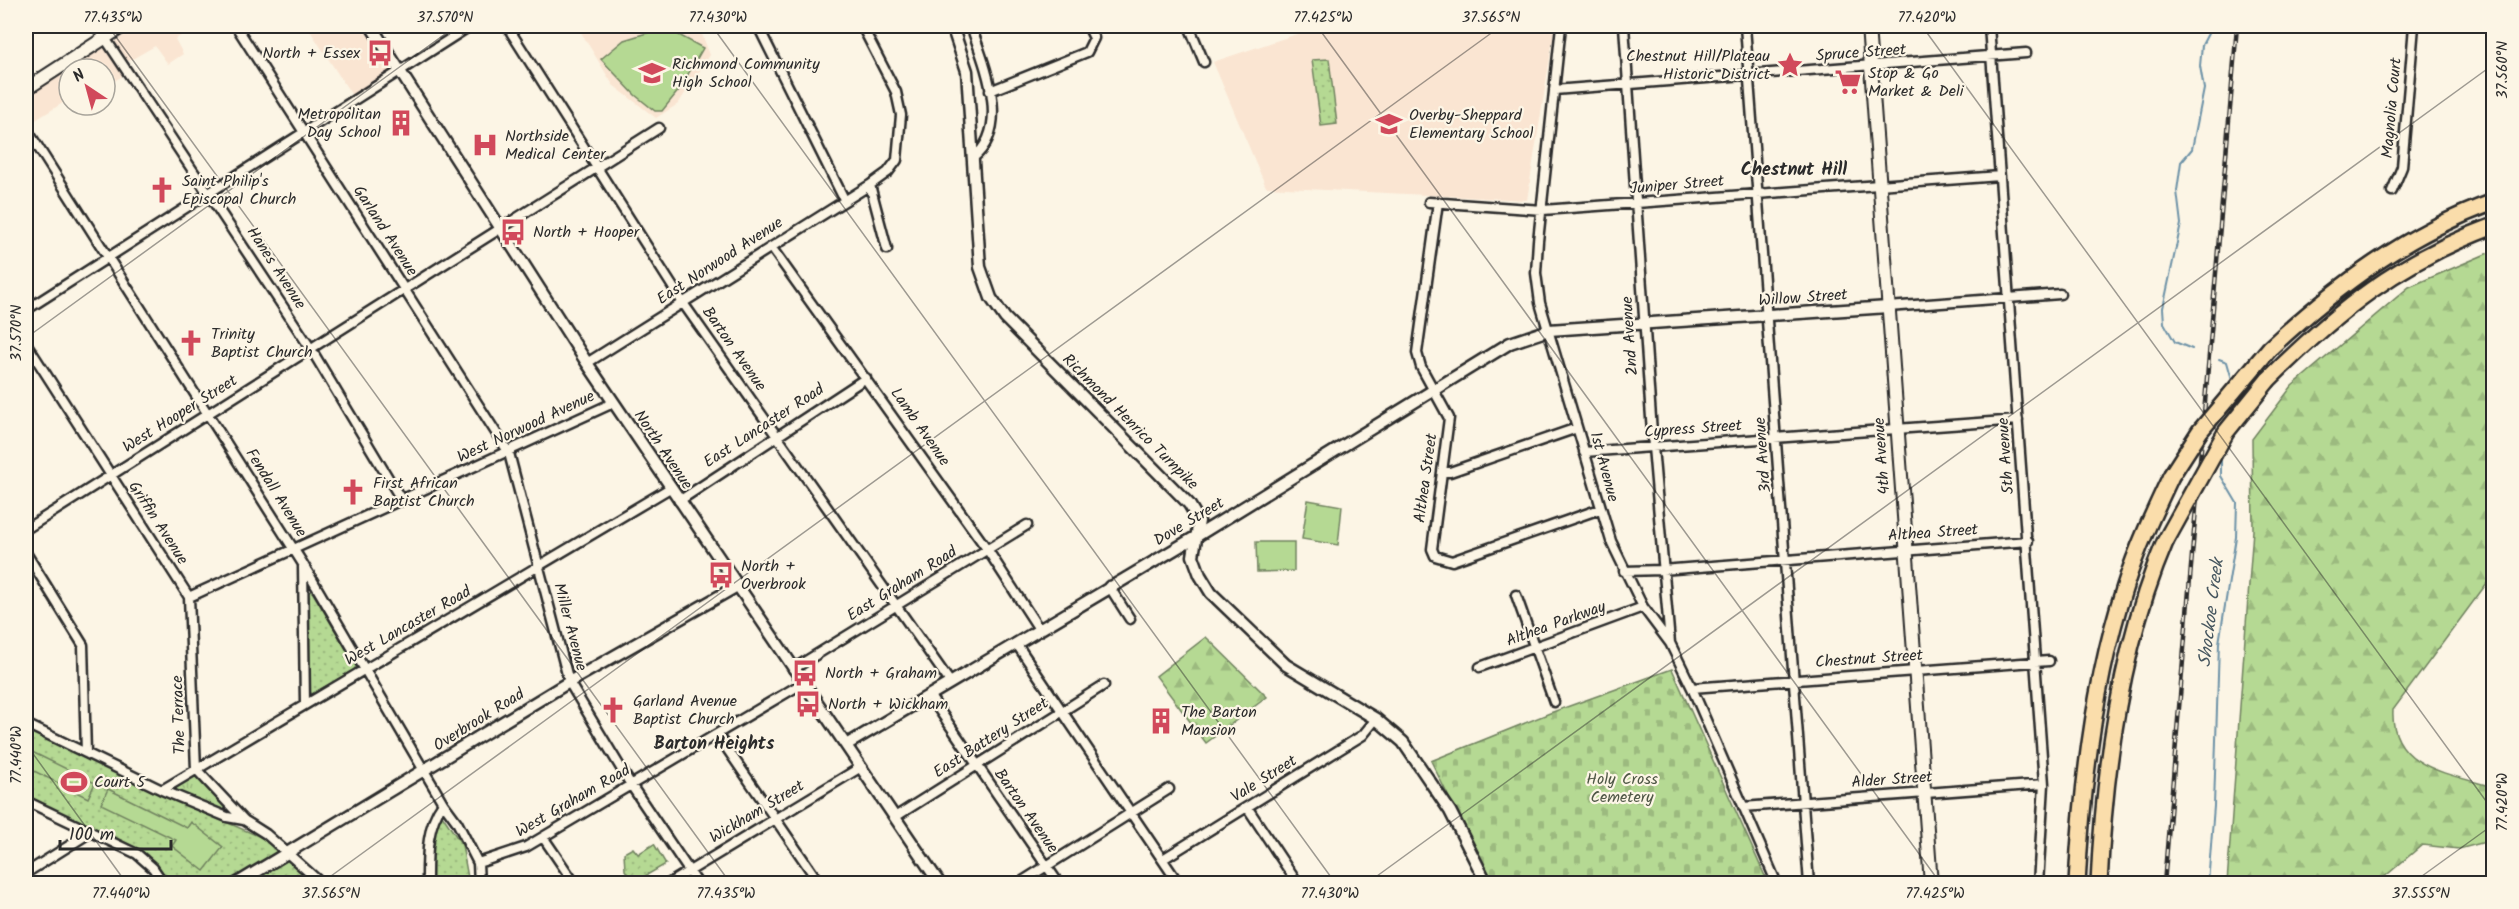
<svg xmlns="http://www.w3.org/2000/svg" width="2519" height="909" font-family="Kalam,sans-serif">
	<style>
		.built { fill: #fae5d2 }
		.grass { fill: url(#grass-tufts); stroke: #70825f; stroke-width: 1.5 }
		.forest { fill: url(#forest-firs); stroke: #70825f; stroke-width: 1.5 }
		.cemetery { fill: url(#cemetery-stones); stroke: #70825f; stroke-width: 1.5 }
		.park { fill: url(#park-dots); stroke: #70825f; stroke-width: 1.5 }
		.garden { fill: #b5d993; stroke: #70825f; stroke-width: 1.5 }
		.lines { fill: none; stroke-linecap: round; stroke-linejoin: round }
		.stream { stroke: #6d92a7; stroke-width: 2 }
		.minor-casing { stroke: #2b2b2b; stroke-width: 13 }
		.tertiary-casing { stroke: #2b2b2b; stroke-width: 15 }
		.secondary-casing { stroke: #2b2b2b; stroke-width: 16 }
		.motorway-casing { stroke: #2b2b2b; stroke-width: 20 }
		.minor { stroke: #fcf5e5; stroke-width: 8 }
		.tertiary { stroke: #fcf5e5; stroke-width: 10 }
		.secondary { stroke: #fcf5e5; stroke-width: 12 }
		.motorway { stroke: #faddab; stroke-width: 15 }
		.rail-casing { stroke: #2b2b2b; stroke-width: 4.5 }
		.rail { stroke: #fcf5e5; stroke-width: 2; stroke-dasharray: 7; stroke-linecap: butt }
		.motorway-bridge-casing { stroke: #2b2b2b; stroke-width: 20; stroke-linecap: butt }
		.motorway-bridge { stroke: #faddab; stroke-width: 15 }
		.ticks { fill: none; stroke: #2b2b2b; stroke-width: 1.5; stroke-opacity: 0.45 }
		.labels { text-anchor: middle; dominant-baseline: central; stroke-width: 4.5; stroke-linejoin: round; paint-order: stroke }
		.poi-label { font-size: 16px; fill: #2b2b2b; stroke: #fcf5e5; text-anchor: start }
		.street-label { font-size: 16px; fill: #2b2b2b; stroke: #fcf5e5 }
		.park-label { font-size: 16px; fill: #4e5645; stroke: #fcf5e5 }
		.neighbourhood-label { font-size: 18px; font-weight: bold; fill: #2b2b2b; stroke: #fcf5e5 }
		.water-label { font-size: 18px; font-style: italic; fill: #46565f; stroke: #fcf5e5 }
		.neatline { fill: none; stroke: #2b2b2b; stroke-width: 2 }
		.ticks-label { font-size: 15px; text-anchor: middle; fill: #2b2b2b }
	</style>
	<defs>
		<pattern id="grass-tufts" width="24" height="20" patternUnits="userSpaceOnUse" patternTransform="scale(1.5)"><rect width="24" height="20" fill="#b5d993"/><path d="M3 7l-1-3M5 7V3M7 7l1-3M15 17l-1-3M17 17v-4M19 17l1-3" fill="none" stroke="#9cba7f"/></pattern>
		<pattern id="forest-firs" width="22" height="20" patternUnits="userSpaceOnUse" patternTransform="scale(1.5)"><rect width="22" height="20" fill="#b5d993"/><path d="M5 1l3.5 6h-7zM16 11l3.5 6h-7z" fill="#9cba7f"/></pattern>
		<pattern id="cemetery-stones" width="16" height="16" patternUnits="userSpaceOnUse" patternTransform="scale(1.5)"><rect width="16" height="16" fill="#b5d993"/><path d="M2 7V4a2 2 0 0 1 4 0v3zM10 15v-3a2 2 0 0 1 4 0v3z" fill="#9cba7f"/></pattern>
		<pattern id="park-dots" width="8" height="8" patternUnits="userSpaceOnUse" patternTransform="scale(1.5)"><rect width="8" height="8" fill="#b5d993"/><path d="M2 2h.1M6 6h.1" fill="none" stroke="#9cba7f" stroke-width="1.8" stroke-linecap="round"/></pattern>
	</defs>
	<rect width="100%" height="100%" fill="#fcf5e5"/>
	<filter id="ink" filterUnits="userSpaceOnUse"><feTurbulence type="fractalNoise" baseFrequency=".0167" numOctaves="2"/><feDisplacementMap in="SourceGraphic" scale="12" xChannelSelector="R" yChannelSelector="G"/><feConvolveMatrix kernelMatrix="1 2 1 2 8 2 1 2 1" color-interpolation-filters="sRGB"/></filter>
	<g filter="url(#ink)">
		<path class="built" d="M138,26H199L175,39L183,54L168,64L155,46L127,62L114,42Z
			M307,26H364L393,71L353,97Z
			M577,26H707L702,34L710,55L678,104L656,118L613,85Z
			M1321,26H1555L1527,200L1266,187L1213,62Z
			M105,44L124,75L105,87V69H69V99L26,126V95Z"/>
		<path class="grass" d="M195,775L228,805L229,808L224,811L176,791V785Z"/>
		<path class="forest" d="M2493,251V575L2393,710C2390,768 2451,774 2493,787V840L2459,849L2422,845L2382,879L2386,883H2227L2253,530L2252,439L2292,386L2409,287Z
			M1206,637L1267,697L1206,743L1156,676Z"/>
		<path class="cemetery" d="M1672,669L1768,883H1491L1431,761L1550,713Z"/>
		<path class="park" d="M1329,59L1337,124L1321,126L1312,60Z
			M310,591L313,593L356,666L354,670L312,694L308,690L307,593Z
			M26,729L138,784L263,838L317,883H169L156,866L26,797Z
			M442,815L462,845L469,883L430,884L433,837Z
			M654,844L666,864L633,883L625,870L624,853L633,848L638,854Z"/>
		<path class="garden" d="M650,32L677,34L703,48L679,90L662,111H655L635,95L601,59L624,40Z
			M1308,500L1342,506L1338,545L1302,539Z
			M1256,542H1294V571L1257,572Z
			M26,749L95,783L88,798L26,767Z
			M108,789L187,828L191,822L223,847L204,871L172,846L176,840L101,804Z"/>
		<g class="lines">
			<path class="stream" d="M2192,349L2175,342L2164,323L2163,308L2181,224L2177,191L2181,162L2192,149L2204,89L2200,66L2202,45L2212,26
				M2219,359L2227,362L2233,383
				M2232,415L2236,400
				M2208,884L2214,806L2219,643L2236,537L2237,503L2221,476V455"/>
			<g class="minor-casing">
				<path id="minor" d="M97,26L311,349L402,501
					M236,26L509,453L569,682L631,785L698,884
					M507,26L683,303L950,682
					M758,26L844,199
					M971,26C984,64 1012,127 973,158
					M1189,26L1204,62
					M1561,26L1538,241L1536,273L1540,303L1611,541L1643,607L1670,643L1692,688L1777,884
					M1624,26L1653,447L1670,643
					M1745,26L1809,884
					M1989,26L2044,784L2038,884
					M1554,90L2026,53
					M990,91L1087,52L1094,38L1088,26
					M26,128L303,564L443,803L457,822L478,863L479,884
					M870,185L887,249
					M2392,191L2402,167L2414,26
					M1429,202L1543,210L2000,176
					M1438,202L1417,353L1421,367L1449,418L1432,549L1435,556L1452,561L1600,509
					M771,247L987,549L1039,629
					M1888,307L2060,294
					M26,310L470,26
					M26,343L189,597
					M587,363L870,185L888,172L897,160L901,115L896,92L862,26
					M1584,452L2018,420
					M1443,472H1450L1577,428
					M679,501L866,378
					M26,529L659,128
					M26,553L83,645L86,753
					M303,566L305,704
					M1624,571L1662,570L2028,541
					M1109,586L1130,619
					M1516,595L1554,702
					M189,597L613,403
					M189,597L196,769L244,820L266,834L322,884
					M1016,643L1179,884
					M1480,667L1643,607
					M793,669L1027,525
					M1692,688L2049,661
					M929,695L1059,884
					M26,724L162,790L227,817L244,820
					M717,734L820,884
					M162,790L670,488
					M26,801L137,854L153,868L164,884
					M1247,807L1298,884
					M1743,807L2044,784
					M895,817L1104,685
					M543,837L575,884
					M1163,859L1363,735L1376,719
					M478,863L526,847L803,683
					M26,873L91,832
					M427,884C427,856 426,826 443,803
					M668,884L861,767
					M1018,884L1169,789"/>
			</g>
			<g class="tertiary-casing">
				<path id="tertiary" d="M371,26L587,363L940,884
					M952,26L967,71L980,267L991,298L1005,318L1189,504L1199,521L1193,556L1200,575L1211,593L1286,665L1376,719L1403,742L1450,811L1487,884
					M846,745L1197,536L1510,343L1549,330L1888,307
					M236,884L569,682L739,585"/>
			</g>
			<g class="secondary-casing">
				<path id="secondary" d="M1868,26L1931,884
					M26,89L123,26"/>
			</g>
			<g class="motorway-casing">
				<path id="motorway" d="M2270,348C2337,286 2407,233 2494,202
					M2268,380C2338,310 2399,261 2494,226
					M2077,884C2082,784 2094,681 2125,586C2137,548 2154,512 2171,476
					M2099,884C2104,772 2121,645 2165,542"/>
			</g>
			<use href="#minor" class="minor"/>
			<use href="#tertiary" class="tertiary"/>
			<use href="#secondary" class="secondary"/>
			<use href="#motorway" class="motorway"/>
			<g class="rail-casing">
				<path id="rail" d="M2164,884L2237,26"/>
			</g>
			<use href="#rail" class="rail"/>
			<g class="motorway-bridge-casing">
				<path id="motorway-bridge" d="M2171,476L2200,431L2270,348
					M2165,542L2226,432L2268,380"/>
			</g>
			<use href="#motorway-bridge" class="motorway-bridge"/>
		</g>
	</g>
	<path class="ticks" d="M108,26L731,884M712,26L1336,884M1317,26L1941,884M1922,26L2494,812M26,338L456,26M26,744L127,884M320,884L1501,26M1366,884L2494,64M2411,884L2494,824"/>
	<defs>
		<g id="bus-bare" transform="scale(2.07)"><path d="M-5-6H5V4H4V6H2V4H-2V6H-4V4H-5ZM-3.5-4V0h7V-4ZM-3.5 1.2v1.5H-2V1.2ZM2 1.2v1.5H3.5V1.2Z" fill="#d1495b" stroke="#fcf5e5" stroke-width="2.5" paint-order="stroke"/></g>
		<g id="sight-bare" transform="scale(2.07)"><path d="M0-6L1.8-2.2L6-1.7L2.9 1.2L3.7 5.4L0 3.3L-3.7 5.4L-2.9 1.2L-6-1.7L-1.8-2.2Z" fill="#d1495b" stroke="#fcf5e5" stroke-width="2.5" paint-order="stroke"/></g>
		<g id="school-bare" transform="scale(2.07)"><path d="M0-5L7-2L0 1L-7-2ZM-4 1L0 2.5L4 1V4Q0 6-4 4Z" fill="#d1495b" stroke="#fcf5e5" stroke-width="2.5" paint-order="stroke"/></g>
		<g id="supermarket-bare" transform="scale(2.07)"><path d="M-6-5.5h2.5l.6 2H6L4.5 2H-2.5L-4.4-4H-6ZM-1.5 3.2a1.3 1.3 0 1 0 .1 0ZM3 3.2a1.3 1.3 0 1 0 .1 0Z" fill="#d1495b" stroke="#fcf5e5" stroke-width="2.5" paint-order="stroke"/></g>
		<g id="building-bare" transform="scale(2.07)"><path d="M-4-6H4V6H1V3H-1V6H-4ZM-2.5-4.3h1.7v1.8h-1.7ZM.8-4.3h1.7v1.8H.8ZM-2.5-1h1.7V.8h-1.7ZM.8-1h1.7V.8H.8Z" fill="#d1495b" stroke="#fcf5e5" stroke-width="2.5" paint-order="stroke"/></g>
		<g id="hospital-bare" transform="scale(2.07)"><path d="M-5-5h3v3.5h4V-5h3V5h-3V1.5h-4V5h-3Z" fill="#d1495b" stroke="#fcf5e5" stroke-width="2.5" paint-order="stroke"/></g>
		<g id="church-bare" transform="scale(2.07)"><path d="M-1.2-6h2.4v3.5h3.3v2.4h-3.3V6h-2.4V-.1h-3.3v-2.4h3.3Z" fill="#d1495b" stroke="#fcf5e5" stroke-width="2.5" paint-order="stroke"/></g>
		<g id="stadium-bare" transform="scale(2.07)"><path d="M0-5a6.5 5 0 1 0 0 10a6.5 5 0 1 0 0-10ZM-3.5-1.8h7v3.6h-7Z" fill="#d1495b" stroke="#fcf5e5" stroke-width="2.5" paint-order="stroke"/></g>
	</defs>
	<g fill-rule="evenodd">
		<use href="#bus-bare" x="380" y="53"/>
		<use href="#sight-bare" x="1790" y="65"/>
		<use href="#school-bare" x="652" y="73"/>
		<use href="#supermarket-bare" x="1848" y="82"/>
		<use href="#building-bare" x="401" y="123"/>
		<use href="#school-bare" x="1389" y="124"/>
		<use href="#hospital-bare" x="485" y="145"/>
		<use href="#church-bare" x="162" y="190"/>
		<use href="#bus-bare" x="513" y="232"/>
		<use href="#church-bare" x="191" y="343"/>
		<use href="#church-bare" x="353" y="492"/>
		<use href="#bus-bare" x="721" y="575"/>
		<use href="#bus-bare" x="805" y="673"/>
		<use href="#bus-bare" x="808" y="704"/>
		<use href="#church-bare" x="613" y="710"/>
		<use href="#building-bare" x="1161" y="721"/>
		<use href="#stadium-bare" x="74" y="782"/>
	</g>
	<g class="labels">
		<g class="poi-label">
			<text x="360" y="53" text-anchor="end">North + Essex</text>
			<text x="1770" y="56" text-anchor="end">Chestnut Hill/Plateau<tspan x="1770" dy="18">Historic District</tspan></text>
			<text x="672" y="64">Richmond Community<tspan x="672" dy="18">High School</tspan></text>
			<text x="1868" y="73">Stop &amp; Go<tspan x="1868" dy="18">Market &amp; Deli</tspan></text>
			<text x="381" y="114" text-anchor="end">Metropolitan<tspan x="381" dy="18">Day School</tspan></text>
			<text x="1409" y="115">Overby-Sheppard<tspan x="1409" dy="18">Elementary School</tspan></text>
			<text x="505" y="136">Northside<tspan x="505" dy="18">Medical Center</tspan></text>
			<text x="182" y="181">Saint Philip's<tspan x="182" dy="18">Episcopal Church</tspan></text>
			<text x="533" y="232">North + Hooper</text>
			<text x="211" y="334">Trinity<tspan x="211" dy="18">Baptist Church</tspan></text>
			<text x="373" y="483">First African<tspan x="373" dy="18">Baptist Church</tspan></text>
			<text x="741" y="566">North +<tspan x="741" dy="18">Overbrook</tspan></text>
			<text x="825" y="673">North + Graham</text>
			<text x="633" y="701">Garland Avenue<tspan x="633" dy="18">Baptist Church</tspan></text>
			<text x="828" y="704">North + Wickham</text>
			<text x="1181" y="712">The Barton<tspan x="1181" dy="18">Mansion</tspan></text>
			<text x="94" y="782">Court 5</text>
		</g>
		<g class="street-label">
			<text transform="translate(1861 53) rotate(-4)">Spruce Street</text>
			<text transform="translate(2392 108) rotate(-85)">Magnolia Court</text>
			<text transform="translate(1677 185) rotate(-5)">Juniper Street</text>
			<text transform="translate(385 231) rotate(57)">Garland Avenue</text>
			<text transform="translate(720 261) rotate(-33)">East Norwood Avenue</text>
			<text transform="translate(276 268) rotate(57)">Hanes Avenue</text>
			<text transform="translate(1803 298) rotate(-4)">Willow Street</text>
			<text transform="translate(1630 336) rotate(-94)">2nd Avenue</text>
			<text transform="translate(734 349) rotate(55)">Barton Avenue</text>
			<text transform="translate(180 414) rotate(-32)">West Hooper Street</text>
			<text transform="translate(1130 422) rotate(45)">Richmond Henrico Turnpike</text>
			<text transform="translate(764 426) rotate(-33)">East Lancaster Road</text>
			<text transform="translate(526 427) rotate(-25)">West Norwood Avenue</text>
			<text transform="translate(920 427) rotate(55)">Lamb Avenue</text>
			<text transform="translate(1693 429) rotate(-4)">Cypress Street</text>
			<text transform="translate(663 450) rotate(56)">North Avenue</text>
			<text transform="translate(1763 455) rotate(-94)">3rd Avenue</text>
			<text transform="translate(1882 456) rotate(-94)">4th Avenue</text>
			<text transform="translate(2006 456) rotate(-94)">5th Avenue</text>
			<text transform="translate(1604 467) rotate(75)">1st Avenue</text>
			<text transform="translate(1426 478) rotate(-82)">Althea Street</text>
			<text transform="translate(276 493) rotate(58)">Fendall Avenue</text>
			<text transform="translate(1189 522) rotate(-31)">Dove Street</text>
			<text transform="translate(158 523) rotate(57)">Griffin Avenue</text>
			<text transform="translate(1933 533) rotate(-4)">Althea Street</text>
			<text transform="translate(902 584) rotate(-32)">East Graham Road</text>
			<text transform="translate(1556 624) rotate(-20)">Althea Parkway</text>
			<text transform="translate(408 626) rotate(-30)">West Lancaster Road</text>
			<text transform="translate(570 627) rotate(75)">Miller Avenue</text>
			<text transform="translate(1869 659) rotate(-4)">Chestnut Street</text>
			<text transform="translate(179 715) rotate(-92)">The Terrace</text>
			<text transform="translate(479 720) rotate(-32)">Overbrook Road</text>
			<text transform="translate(991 738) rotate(-33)">East Battery Street</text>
			<text transform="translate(1264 779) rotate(-32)">Vale Street</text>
			<text transform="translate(1892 780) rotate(-4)">Alder Street</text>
			<text transform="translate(573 801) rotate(-30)">West Graham Road</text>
			<text transform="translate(1026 811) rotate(55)">Barton Avenue</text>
			<text transform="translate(757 812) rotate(-31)">Wickham Street</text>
		</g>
		<g class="park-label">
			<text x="1622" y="779">Holy Cross<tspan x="1622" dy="18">Cemetery</tspan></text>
		</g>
		<g class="neighbourhood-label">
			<text x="1794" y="170">Chestnut Hill</text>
			<text x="714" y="744">Barton Heights</text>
		</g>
		<g class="water-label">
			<text transform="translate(2212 613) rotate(-83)">Shockoe Creek</text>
		</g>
	</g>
	<rect width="2519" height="909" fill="none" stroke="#fcf5e5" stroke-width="66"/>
	<g transform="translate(87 87) rotate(324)"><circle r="28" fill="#fcf5e5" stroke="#a8a49b" stroke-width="1.5"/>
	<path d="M0-4.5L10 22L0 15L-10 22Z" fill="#d1495b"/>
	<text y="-9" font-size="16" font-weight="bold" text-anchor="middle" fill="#2b2b2b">N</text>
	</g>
	<path d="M60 840v9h111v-9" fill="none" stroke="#2b2b2b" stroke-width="3"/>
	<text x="69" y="840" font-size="18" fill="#2b2b2b" stroke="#fcf5e5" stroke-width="4.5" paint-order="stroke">100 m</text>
	<rect x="33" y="33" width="2453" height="843" class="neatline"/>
	<g class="ticks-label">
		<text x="113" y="22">77.435°W</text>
		<text x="445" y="22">37.570°N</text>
		<text x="718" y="22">77.430°W</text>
		<text x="1323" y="22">77.425°W</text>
		<text x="1491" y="22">37.565°N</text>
		<text x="1927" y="22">77.420°W</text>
		<text transform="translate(2502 70) rotate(-90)" y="5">37.560°N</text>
		<text transform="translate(16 333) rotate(-90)" y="5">37.570°N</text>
		<text transform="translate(16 755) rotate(-90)" y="5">77.440°W</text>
		<text transform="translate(2502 802) rotate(-90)" y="5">77.420°W</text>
		<text x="121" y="898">77.440°W</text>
		<text x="331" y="898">37.565°N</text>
		<text x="726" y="898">77.435°W</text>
		<text x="1330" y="898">77.430°W</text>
		<text x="1935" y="898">77.425°W</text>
		<text x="2421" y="898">37.555°N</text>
	</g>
</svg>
